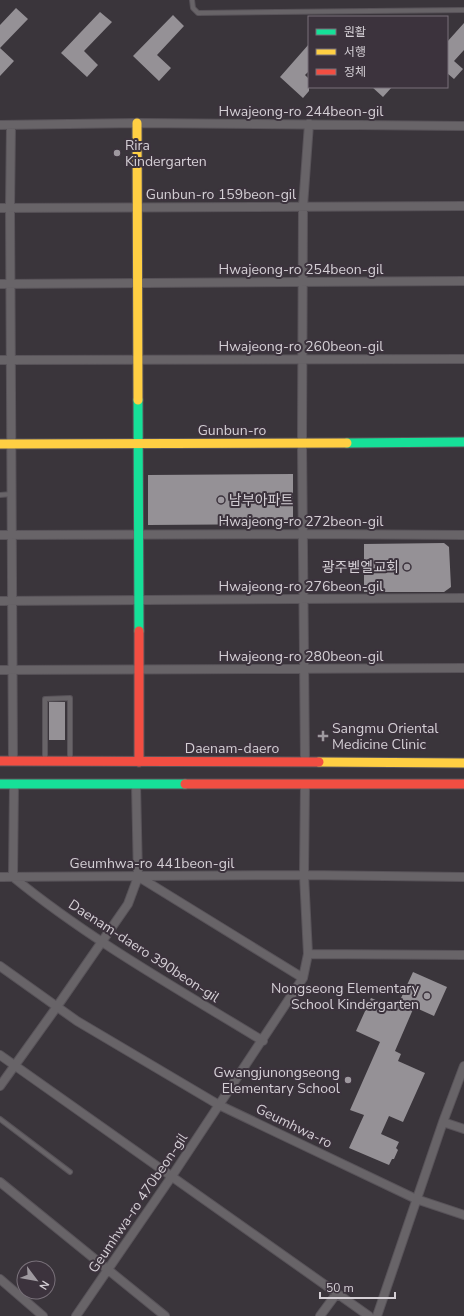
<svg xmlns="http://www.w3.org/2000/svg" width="464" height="1316" font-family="'Nunito Sans','Noto Sans KR',sans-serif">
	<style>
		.building { fill: #959196 }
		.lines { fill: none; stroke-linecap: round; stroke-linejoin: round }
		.lane-casing { stroke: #585359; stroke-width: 6 }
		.street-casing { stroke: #585359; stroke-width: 10 }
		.fast-casing { stroke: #585359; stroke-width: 11 }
		.slow-casing { stroke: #585359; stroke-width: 11 }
		.jam-casing { stroke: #585359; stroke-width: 11 }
		.lane { stroke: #686468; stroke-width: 4 }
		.street { stroke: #686468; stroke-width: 8 }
		.fast { stroke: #16e098; stroke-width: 9 }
		.slow { stroke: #ffcf43; stroke-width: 9 }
		.jam { stroke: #f24e42; stroke-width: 9 }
		.poi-dot { fill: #9e999f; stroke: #3c333d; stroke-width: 1.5 }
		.labels { text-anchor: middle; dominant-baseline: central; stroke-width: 4; stroke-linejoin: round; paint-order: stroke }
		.street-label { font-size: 14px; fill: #d4cfd5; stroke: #3c333d }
		.poi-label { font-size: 14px; fill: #d4cfd5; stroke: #3c333d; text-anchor: start }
	</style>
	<rect width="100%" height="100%" fill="#3a353b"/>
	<path class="building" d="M16,8L28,19L0,48L14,61L0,76V25Z
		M100,12L112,22L84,51L98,65L87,77L61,53Z
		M173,15L184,26L157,55L171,68L159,81L133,56Z
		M464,23V50L454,61L463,69L454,79L447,73V42Z
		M309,44V71L305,75L309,79V91L303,98L280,77Z
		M372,87H392L383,97Z
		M293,474V524L148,525V475Z
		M444,543L449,547L451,587L444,592H364V544Z
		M49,702H65V740H49Z
		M413,972L447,987L434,1016L414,1007L395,1051L401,1054L398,1061L425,1073L403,1122L389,1116L381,1134L399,1142L396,1148L398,1150L394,1159H392L389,1165L349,1148L364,1115L350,1110L380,1042L356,1031L371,998L396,1009Z"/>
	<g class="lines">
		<g class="lane-casing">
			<path id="lane" d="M192,0L193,8L198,13L464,10
				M0,495L12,494
				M45,759V699L70,698V759
				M0,1119L70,1172"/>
		</g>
		<g class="street-casing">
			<path id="street" d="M0,125L137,123L464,126
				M11,125L10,208L13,761
				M0,208L464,206
				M0,284L464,281
				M0,360L464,359
				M0,535L303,534L464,535
				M0,601L464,598
				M0,670L464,668
				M305,762L302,444L303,206L309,124
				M14,784L13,877C90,940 178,989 263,1041
				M0,877L304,875L464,877
				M139,877L303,978
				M308,954L464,955
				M0,966L77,1021L219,1105L416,1199L464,1215
				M0,1055L369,1316
				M0,1086L56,1008L128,904L138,877L136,784
				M443,1122L464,1129
				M0,1182L165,1316
				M0,1279L43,1316
				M76,1316L172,1176L303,978L308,954L304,875L305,784
				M320,1316L337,1293
				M377,1316L443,1122L464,1066"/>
		</g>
		<g class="fast-casing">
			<path id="fast" d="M138,400L139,631
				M347,443L464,442
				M0,784H185"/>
		</g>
		<g class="slow-casing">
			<path id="slow" d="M137,123L138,400
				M0,444L347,443
				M319,762L464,763"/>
		</g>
		<g class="jam-casing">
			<path id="jam" d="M139,631V762
				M0,761L319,762
				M185,784H464"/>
		</g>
		<use href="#lane" class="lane"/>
		<use href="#street" class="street"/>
		<use href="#fast" class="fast"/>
		<use href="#slow" class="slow"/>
		<use href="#jam" class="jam"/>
	</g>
	<g class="poi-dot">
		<circle cx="117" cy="153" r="4"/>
		<circle cx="221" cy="500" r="4"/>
		<circle cx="407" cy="567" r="4"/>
		<path d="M321 730h4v4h4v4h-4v4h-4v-4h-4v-4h4z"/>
		<circle cx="427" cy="996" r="4"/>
		<circle cx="348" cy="1080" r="4"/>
	</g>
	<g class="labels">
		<g class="street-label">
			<text x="301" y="111">Hwajeong-ro 244beon-gil</text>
			<text x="221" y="194">Gunbun-ro 159beon-gil</text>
			<text x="301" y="269">Hwajeong-ro 254beon-gil</text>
			<text x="301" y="346">Hwajeong-ro 260beon-gil</text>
			<text x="232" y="430">Gunbun-ro</text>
			<text x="301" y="521">Hwajeong-ro 272beon-gil</text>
			<text x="301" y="586">Hwajeong-ro 276beon-gil</text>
			<text x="301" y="656">Hwajeong-ro 280beon-gil</text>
			<text x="232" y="748">Daenam-daero</text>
			<text x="152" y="863">Geumhwa-ro 441beon-gil</text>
			<text transform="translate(144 951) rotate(33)">Daenam-daero 390beon-gil</text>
			<text transform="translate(294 1126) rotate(26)">Geumhwa-ro</text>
			<text transform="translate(138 1203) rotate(-56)">Geumhwa-ro 470beon-gil</text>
		</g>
		<g class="poi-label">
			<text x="125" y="145">Rira<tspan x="125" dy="16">Kindergarten</tspan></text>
			<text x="229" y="500">남부아파트</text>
			<text x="399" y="567" text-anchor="end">광주벧엘교회</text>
			<text x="332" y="728">Sangmu Oriental<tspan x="332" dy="16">Medicine Clinic</tspan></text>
			<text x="419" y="988" text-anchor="end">Nongseong Elementary<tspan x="419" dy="16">School Kindergarten</tspan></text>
			<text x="340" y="1072" text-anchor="end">Gwangjunongseong<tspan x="340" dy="16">Elementary School</tspan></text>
		</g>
	</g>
	<rect x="308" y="16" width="140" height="72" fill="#3c333d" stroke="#79717a"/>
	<rect x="316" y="29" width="20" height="6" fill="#16e098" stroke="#79717a"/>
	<text x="344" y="36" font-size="12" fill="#d4cfd5">원활</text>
	<rect x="316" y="49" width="20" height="6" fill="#ffcf43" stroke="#79717a"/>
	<text x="344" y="56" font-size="12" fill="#d4cfd5">서행</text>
	<rect x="316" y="69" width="20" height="6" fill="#f24e42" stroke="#79717a"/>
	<text x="344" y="76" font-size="12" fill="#d4cfd5">정체</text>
	<g transform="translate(36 1280) rotate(122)"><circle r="19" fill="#3c333d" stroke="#79717a"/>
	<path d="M0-3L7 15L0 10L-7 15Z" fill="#9e999f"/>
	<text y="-6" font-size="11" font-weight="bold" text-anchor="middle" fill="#d4cfd5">N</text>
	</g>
	<path d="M320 1292v6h75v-6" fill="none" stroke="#d4cfd5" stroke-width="2"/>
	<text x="326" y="1292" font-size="12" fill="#d4cfd5" stroke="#3c333d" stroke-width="3" paint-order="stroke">50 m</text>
</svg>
